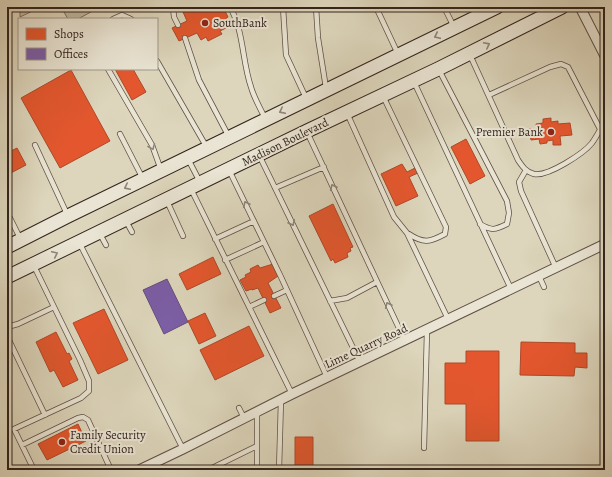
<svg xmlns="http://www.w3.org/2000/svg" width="612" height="477" font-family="Alegreya,serif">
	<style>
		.green { fill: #c0b8a1; stroke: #7a6e5f }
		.shops { fill: #e4572e; stroke: #af4829 }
		.offices { fill: #7b5ea7; stroke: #654d7e }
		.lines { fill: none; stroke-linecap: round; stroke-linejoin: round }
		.service-casing { stroke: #5e5045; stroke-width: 6 }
		.minor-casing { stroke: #5e5045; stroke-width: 11 }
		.secondary-casing { stroke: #33241d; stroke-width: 15 }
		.service { stroke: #e9e4d3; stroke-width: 4.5 }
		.minor { stroke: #e9e4d3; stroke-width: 9 }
		.secondary { stroke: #e9e4d3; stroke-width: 13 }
		.oneway { stroke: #8e8478 }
		.poi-dot { fill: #8f2418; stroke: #e9e4d3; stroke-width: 1.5 }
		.labels { text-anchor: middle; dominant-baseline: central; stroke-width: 4; stroke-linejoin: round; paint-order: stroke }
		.poi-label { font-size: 12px; fill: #33241d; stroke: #e9e4d3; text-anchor: start }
		.street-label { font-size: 12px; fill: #33241d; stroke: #e9e4d3 }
	</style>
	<rect width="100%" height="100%" fill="#ddd6bc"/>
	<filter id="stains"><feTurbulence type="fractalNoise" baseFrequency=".005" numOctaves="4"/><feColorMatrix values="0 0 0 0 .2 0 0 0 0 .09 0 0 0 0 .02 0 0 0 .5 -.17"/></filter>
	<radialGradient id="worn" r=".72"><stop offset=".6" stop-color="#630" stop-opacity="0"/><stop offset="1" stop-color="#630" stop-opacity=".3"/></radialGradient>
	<path class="green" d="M20,7H41L20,17Z
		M61,7H100L78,19H68Z"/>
	<path class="shops" d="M192,7H210L211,9L215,7H223L228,17L226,18L230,26L220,31L222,34L208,41L206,37L201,40L197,33L179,41L172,28L187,21L183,12Z
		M115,69H133L146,92L132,100Z
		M71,70L110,141L60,168L21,98Z
		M551,118V122L558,121V124L570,123L572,135L560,136L561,145H553V140L547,141V143L540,144L539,139L531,140L529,129H537L536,124L543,123V119Z
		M466,139L485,176L470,184L451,147Z
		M17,148L26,165L7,175V153Z
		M402,164L407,172L415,168L418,173L409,177L418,196L396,206L381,174Z
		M333,204L353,247L350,248L351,251L347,253L348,257L335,263L333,259L331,261L309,216Z
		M213,257L221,274L187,290L179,274Z
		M273,264L278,276L268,283L281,308L270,313L258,288L252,290V289L246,291L240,280L246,277L245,275L251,272L250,269L258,265L260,268Z
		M104,309L128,360L98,374L73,323Z
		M205,313L216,336L199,344L188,321Z
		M249,326L264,356L215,380L200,350Z
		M56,332L67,354L69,353L72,359L69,361L78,380L63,387L54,370L50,372L36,342Z
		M521,342L575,343V353H587V368L575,367L574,376L520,375Z
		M466,351H499V441H466V404H445V363H466Z
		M78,424L86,441L47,460L38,444Z
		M295,437H313V470H295Z"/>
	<path class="offices" d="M167,279L188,322L164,334L143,290Z"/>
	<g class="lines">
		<g class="service-casing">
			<path id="service" d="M173,7L174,17L178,25
				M230,7C244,31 242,61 251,87C254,98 260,108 265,118
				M283,7L286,55L306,98
				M316,7L318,38L326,88
				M376,7L398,54
				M444,7L454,27
				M113,19L122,15L131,19
				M185,38L199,80L229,137
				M470,55L518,160C522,166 526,172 534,174C548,177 584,153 592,143C597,136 601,128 605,121
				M157,61L206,146
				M108,69L152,145L161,170
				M439,70L507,201L509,213L507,224C495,230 492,231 480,224
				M414,82L511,289
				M489,95L550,67L561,64L568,67L600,129
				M383,96L446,227L445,234C430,242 424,244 409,234
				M347,113L394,217L407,233L448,319
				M307,132L405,341
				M120,134L142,177
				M35,145L67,214
				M259,155L360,362
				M188,159L200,182
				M229,170L281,277L327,377
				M526,170L519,182L521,191L556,268
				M275,188L324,167
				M191,189L292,394
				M167,201L183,236
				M10,218L21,240
				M126,221L132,232
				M100,234L106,245
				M215,239L254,221
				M80,244L183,449
				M601,246L605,254
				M225,260L264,242
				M33,264L80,360L89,381V391L81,398L14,429L34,470
				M539,276L544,287
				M274,296L287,290
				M330,301L347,298L377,282
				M249,307L264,300
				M7,327L18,324L54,307
				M7,336L45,415
				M239,408L244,418
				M22,445L78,418L83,417L88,420L111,470
				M424,448L427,330
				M208,470L257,446
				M257,470V412
				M279,470L281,400"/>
		</g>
		<g class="minor-casing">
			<path id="minor" d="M580,7L605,56
				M139,470L183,449L292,394L605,244"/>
		</g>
		<g class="secondary-casing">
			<path id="secondary" d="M7,247L68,216L497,7
				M7,277L307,131L438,69L562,7"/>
		</g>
		<use href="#service" class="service"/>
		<use href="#minor" class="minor"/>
		<use href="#secondary" class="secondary"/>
	</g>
	<defs><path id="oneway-chevron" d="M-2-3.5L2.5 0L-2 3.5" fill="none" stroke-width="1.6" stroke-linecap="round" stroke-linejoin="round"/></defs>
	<g class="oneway">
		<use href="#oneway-chevron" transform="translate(437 36) rotate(155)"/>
		<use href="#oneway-chevron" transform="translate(487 45) rotate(-27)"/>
		<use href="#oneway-chevron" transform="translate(282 111) rotate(154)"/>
		<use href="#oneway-chevron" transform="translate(152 147) rotate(68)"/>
		<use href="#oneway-chevron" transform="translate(127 187) rotate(154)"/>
		<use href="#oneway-chevron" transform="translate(333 187) rotate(-115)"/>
		<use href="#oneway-chevron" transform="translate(246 204) rotate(-116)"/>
		<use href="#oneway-chevron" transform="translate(292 223) rotate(64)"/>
		<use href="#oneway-chevron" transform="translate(55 254) rotate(-25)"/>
		<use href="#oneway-chevron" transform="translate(388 305) rotate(-115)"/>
	</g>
	<g class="poi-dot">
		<circle cx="205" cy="23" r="4"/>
		<circle cx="551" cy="132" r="4"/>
		<circle cx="62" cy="442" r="4"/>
	</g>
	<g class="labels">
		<g class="poi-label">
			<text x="213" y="23">SouthBank</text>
			<text x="543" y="132" text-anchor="end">Premier Bank</text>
			<text x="70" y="435">Family Security<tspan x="70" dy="14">Credit Union</tspan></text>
		</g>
		<g class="street-label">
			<text transform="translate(285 142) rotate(-26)">Madison Boulevard</text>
			<text transform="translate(366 346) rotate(-25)">Lime Quarry Road</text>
		</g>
	</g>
	<rect width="612" height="477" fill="none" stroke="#ddd6bc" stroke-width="24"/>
	<rect x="8" y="8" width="596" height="461" fill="none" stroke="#33241d" stroke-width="2"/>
	<rect x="12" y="12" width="588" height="453" fill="none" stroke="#33241d"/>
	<rect x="18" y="18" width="140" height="52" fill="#e9e4d3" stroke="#a0978a"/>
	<rect x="26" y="28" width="20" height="12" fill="#e4572e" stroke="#a0978a"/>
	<text x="54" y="38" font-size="12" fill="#33241d">Shops</text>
	<rect x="26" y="48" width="20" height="12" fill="#7b5ea7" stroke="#a0978a"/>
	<text x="54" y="58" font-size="12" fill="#33241d">Offices</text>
	<rect width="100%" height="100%" filter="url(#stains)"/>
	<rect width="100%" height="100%" fill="url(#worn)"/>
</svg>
